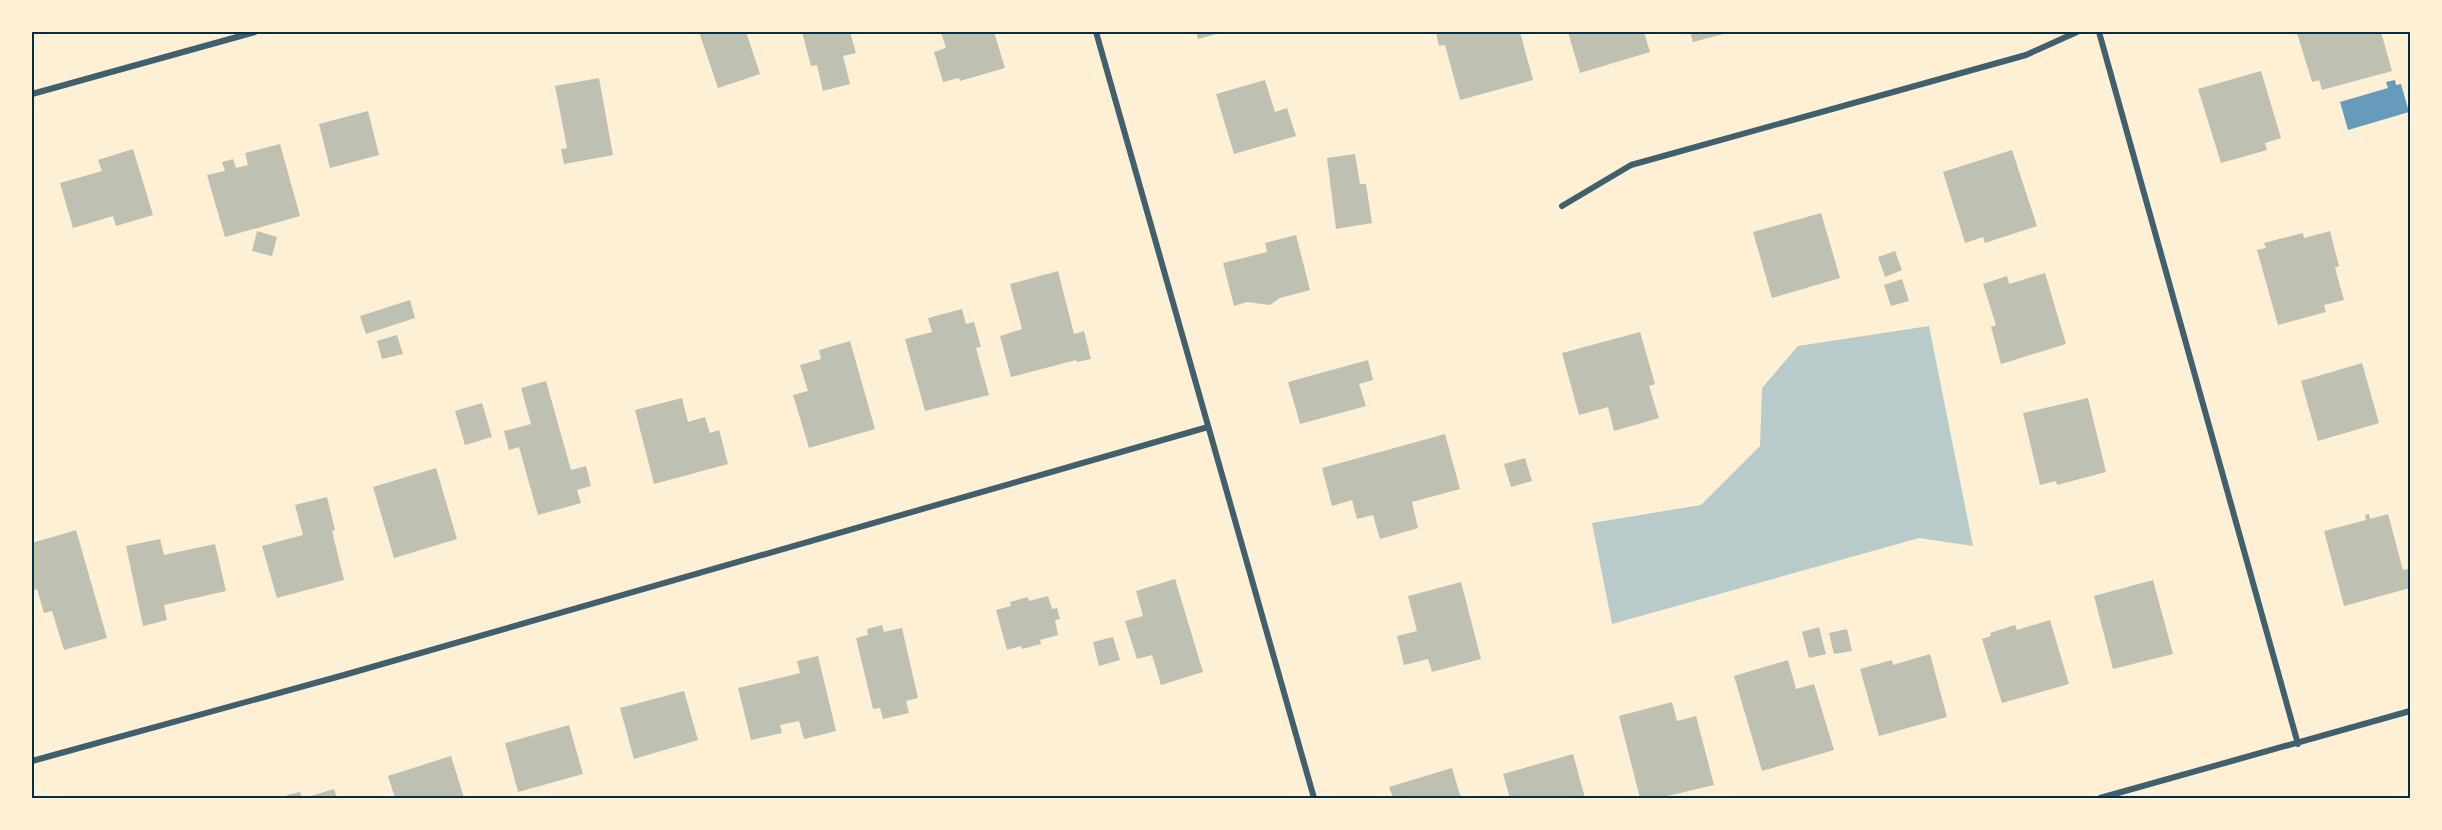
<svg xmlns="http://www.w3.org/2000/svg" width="2442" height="830" font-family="Jost,sans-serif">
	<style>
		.green { fill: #b9caca }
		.water { fill: #669bbc }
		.building { fill: #bec0b2 }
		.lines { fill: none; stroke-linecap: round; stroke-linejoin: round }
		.minor { stroke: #3f606c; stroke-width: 6 }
		.neatline { fill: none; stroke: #003049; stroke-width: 2 }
	</style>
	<rect width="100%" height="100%" fill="#fdf0d5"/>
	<path class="green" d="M1929,326L1973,546L1919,538L1612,624L1592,523L1701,505L1760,446L1762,388L1798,346Z"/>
	<path class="water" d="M2395,80L2396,85L2401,84L2409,112L2348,130L2340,102L2388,88L2386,82Z"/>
	<path class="building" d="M699,32H746L760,74L718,88Z
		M802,32H850L856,53L843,56L850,84L823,91L817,65L811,66Z
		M941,32H994L1005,68L960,81L959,78L943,82L934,52L946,48Z
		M1196,32H1224L1198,39Z
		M1436,32H1520L1533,80L1460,100L1445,45L1439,46Z
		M1568,32H1644L1650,52L1580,73Z
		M1690,32H1731L1693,42Z
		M2302,32H2381L2392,71L2322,90L2319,80L2312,82L2297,33Z
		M2261,71L2281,138L2265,143L2267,150L2221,163L2198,89Z
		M599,78L613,155L564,164L561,149L567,148L555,86Z
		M1265,80L1275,112L1287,108L1296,136L1234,154L1216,94Z
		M368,111L379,155L330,168L319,124Z
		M280,144L300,216L225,237L207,175L225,171L222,162L233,159L236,168L248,165L245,153Z
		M133,149L153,215L116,226L113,216L73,228L60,183L102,171L98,160Z
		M2012,150L2037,226L1985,243L1983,237L1965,243L1943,172Z
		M1355,154L1360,184H1366L1372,223L1336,229L1327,158Z
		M1821,213L1840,278L1772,298L1753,232Z
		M257,231L277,237L272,256L252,251Z
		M2330,231L2339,266L2335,268L2344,300L2324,305L2326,312L2278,325L2257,250L2266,248L2264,243L2303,233L2304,238Z
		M1296,235L1310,290L1280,298L1270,305L1247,302L1234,306L1223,263L1267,252L1265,243Z
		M1895,251L1902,270L1885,277L1878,257Z
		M1058,271L1074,334L1084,331L1091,359L1077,362L1076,360L1011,377L1000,336L1022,329L1010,284Z
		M2045,273L2066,344L2001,364L1991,327L1996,325L1983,284L2007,276L2009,284Z
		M1902,279L1909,301L1891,306L1884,285Z
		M410,300L415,318L366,334L360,316Z
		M962,309L966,324L974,322L981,347L976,348L989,395L925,411L905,339L932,332L928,318Z
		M1640,332L1655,384L1649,386L1659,418L1614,431L1608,407L1579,415L1562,353Z
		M397,335L403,354L382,359L377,341Z
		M850,341L875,429L809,448L793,395L808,391L800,365L821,359L819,350Z
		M1368,360L1373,380L1359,384L1366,406L1300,424L1288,382Z
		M2362,363L2379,423L2318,441L2301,381Z
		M546,381L571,470L586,466L591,486L577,490L581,503L538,515L519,447L509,450L504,431L531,424L521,388Z
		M682,398L688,422L705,417L710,433L719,430L728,464L654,484L635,410Z
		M2088,398L2106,472L2057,485L2056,481L2040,485L2023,413Z
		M482,403L492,437L465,445L455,411Z
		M1445,434L1460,489L1412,502L1418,528L1380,539L1373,515L1357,519L1352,500L1332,506L1322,468Z
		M1525,458L1532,481L1511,487L1504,464Z
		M436,468L457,539L394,558L373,487Z
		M327,497L335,530L332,531L344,580L277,598L262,546L303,535L295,505Z
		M2369,514L2370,519L2388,514L2403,570L2408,569L2410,588L2344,606L2324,531L2366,520L2365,515Z
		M76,530L107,638L64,650L52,611L44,613L37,589L32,591V543Z
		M160,539L164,555L215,544L226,591L164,605L167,620L143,626L126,546Z
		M1175,579L1203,672L1161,685L1152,655L1137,659L1125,621L1143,616L1136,591Z
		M2153,580L2173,654L2113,669L2094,596Z
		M1461,582L1481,659L1432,672L1428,659L1404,665L1397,636L1417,631L1408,596Z
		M1048,596L1052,609L1057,608L1060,619L1055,620L1058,635L1040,640L1041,644L1022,649L1021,646L1007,650L996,610L1011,606L1010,602L1028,597L1029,601Z
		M2050,620L2069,684L2002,703L1982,639L1991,636L1990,633L2015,625L2017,630Z
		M882,625L884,632L902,628L918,698L906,701L909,713L883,719L880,708L873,709L856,638L868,635L867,629Z
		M1819,627L1826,654L1809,658L1802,632Z
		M1847,629L1852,651L1834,654L1829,633Z
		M1113,637L1120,660L1099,666L1093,642Z
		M1930,654L1947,717L1879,736L1860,669L1892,660L1893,665Z
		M818,656L836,731L804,739L799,721L780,725L782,733L751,740L738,688L800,673L797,661Z
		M1788,660L1796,689L1814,684L1834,750L1762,771L1734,676Z
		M684,691L698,740L634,759L620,708Z
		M1672,702L1677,721L1696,716L1714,785L1659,798H1640L1619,716Z
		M569,725L583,774L518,792L505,743Z
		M1573,754L1585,798H1510L1503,774Z
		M451,756L464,798H395L388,776Z
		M1452,768L1461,798H1393L1389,787Z
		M334,789L337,798H304Z
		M300,792L302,798H288L287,795Z"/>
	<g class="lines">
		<path class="minor" d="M1096,32L1314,798
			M2099,32L2298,744
			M32,94L255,32
			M1562,206L1631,165L2026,55L2077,32
			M32,761L344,675L1208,427
			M2100,798L2410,711"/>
	</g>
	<rect width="2442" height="830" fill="none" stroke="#fdf0d5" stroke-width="66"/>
	<rect x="33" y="33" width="2376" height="764" class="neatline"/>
</svg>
